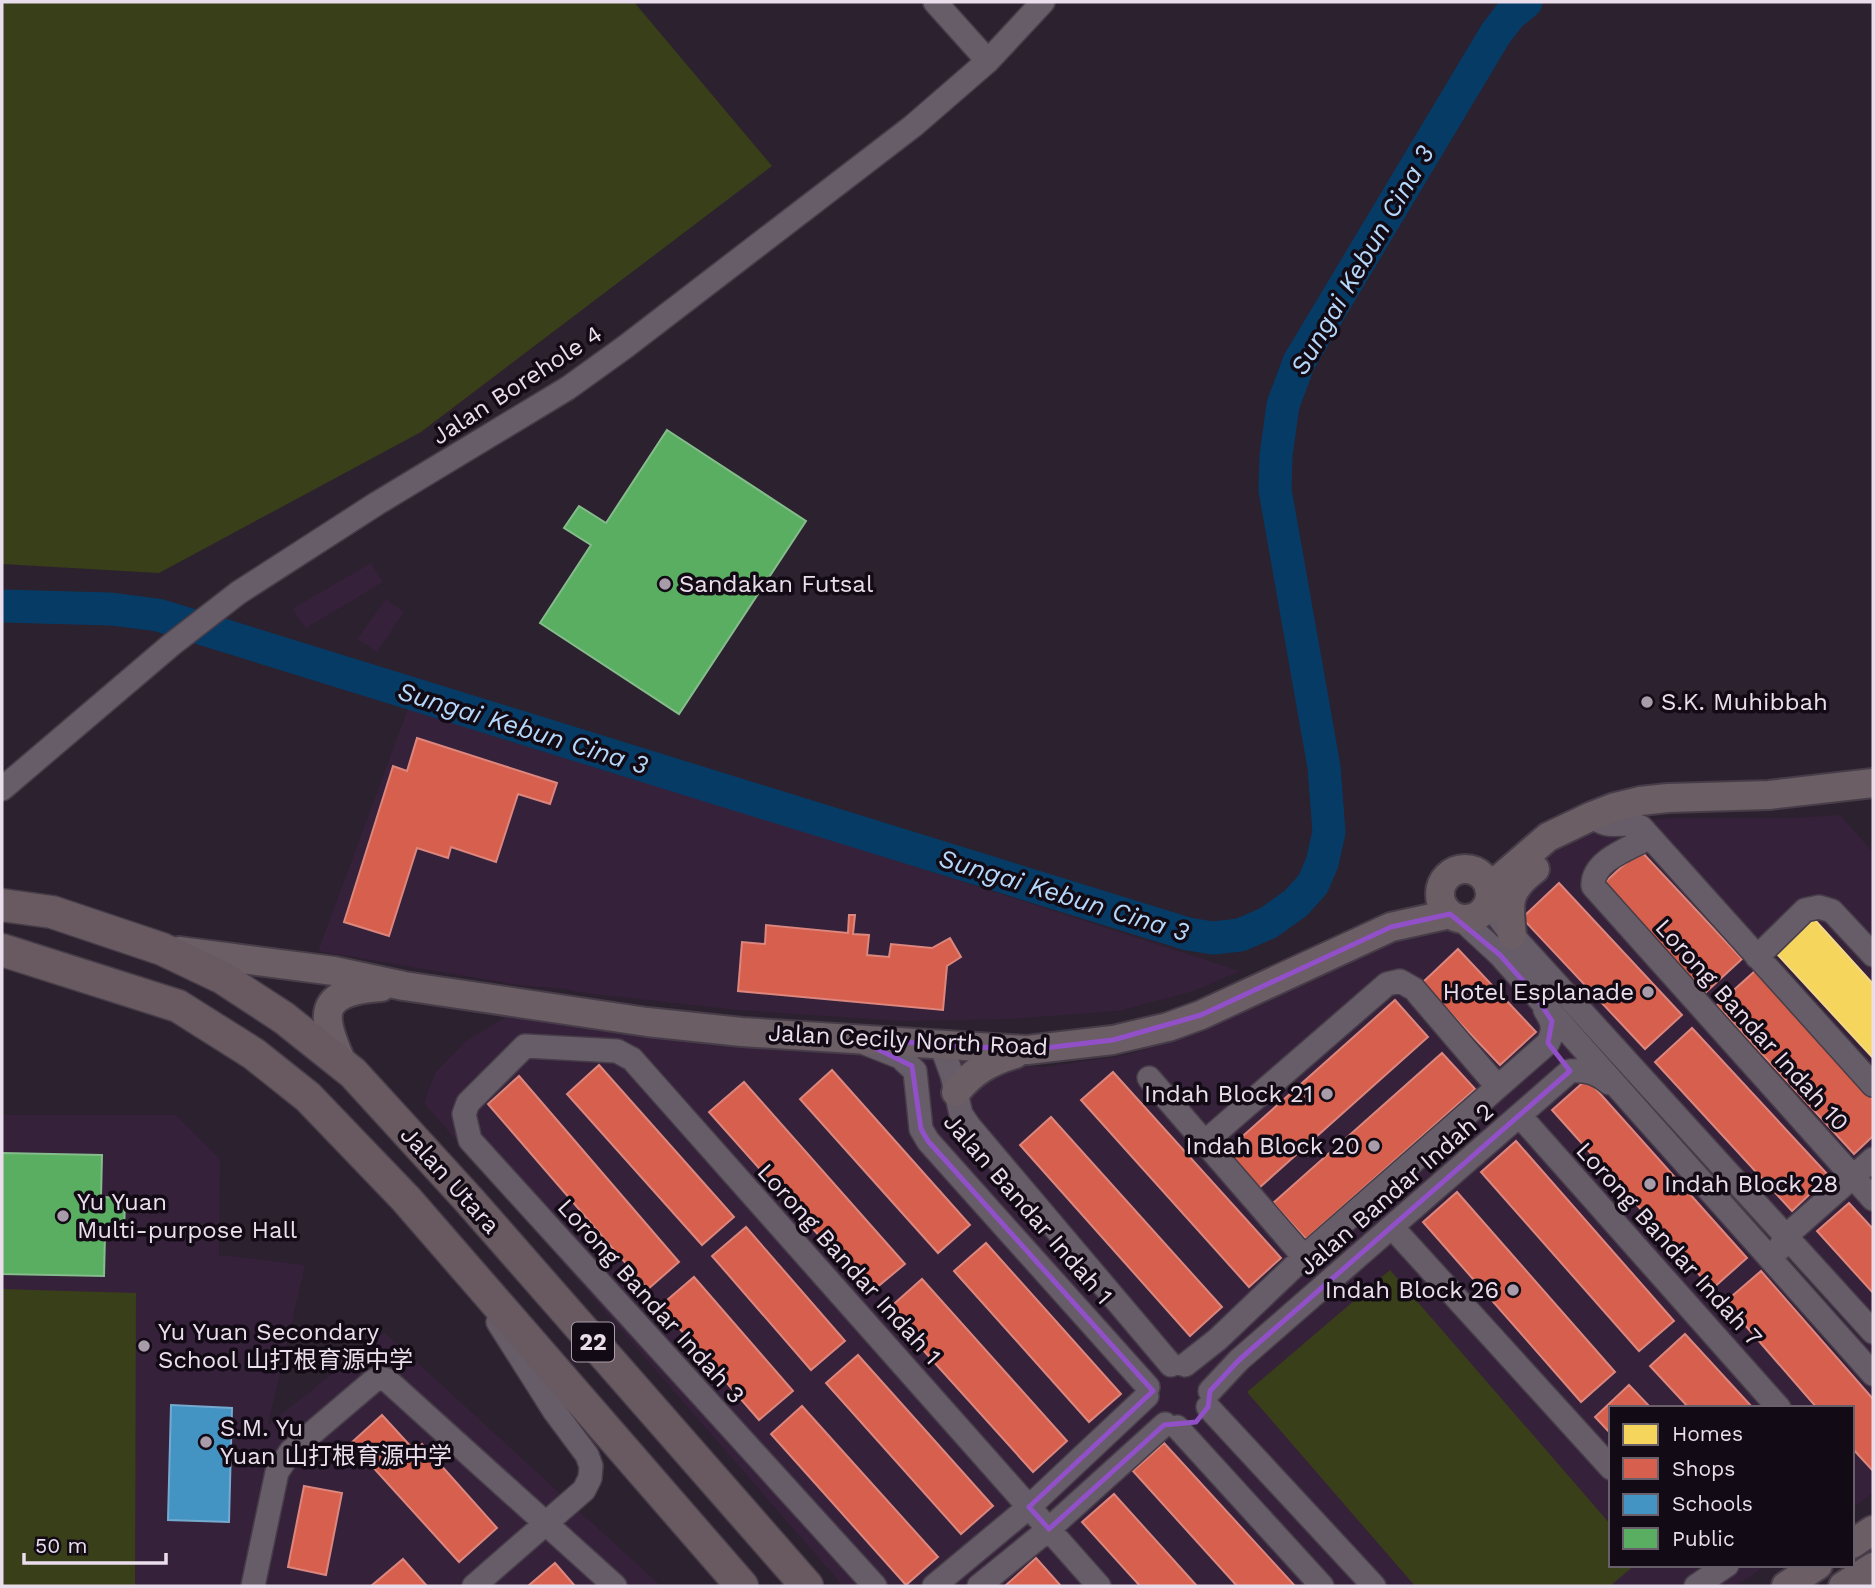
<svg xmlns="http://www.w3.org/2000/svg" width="1875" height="1588" font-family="'Work Sans','Noto Sans SC',sans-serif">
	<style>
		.built { fill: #36213b }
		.green { fill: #393f18 }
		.homes { fill: #f6d55c; stroke: #f2d888; stroke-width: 2 }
		.shops { fill: #d6604d; stroke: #dc867d; stroke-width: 2 }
		.schools { fill: #4393c3; stroke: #75aad0; stroke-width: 2 }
		.public { fill: #5aae61; stroke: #85bc8b; stroke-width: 2 }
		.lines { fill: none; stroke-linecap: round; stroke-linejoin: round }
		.river { stroke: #063b66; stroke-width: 33 }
		.minor-casing { stroke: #473d49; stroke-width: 26 }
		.major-casing { stroke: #473d49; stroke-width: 32 }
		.highway-casing { stroke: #473d49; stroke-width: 35 }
		.minor { stroke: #665d68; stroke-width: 23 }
		.major { stroke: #6b5e65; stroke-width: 28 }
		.highway { stroke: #685a60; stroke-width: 32 }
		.marked { fill: none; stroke: #9150c8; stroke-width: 5; stroke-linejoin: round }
		.poi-dot { fill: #a89caa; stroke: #120a14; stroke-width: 2.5 }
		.labels { text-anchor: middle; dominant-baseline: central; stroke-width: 7; stroke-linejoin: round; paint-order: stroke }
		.shield { fill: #120a14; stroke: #a99eac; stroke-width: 2 }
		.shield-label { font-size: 23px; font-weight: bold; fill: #eadeed }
		.street-label { font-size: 24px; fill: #eadeed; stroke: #120a14 }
		.poi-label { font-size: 24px; fill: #eadeed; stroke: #120a14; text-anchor: start }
		.water-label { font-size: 26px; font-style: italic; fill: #b5d7f9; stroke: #120a14 }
	</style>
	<rect width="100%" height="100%" fill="#2c212e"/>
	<path class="built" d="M371,563L383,582L306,628L292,609Z
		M386,599L404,612L377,652L357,639Z
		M408,709L602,770L739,810L1240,971L1194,991L1118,1011L1011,1019L903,1021L737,1010L577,992L566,989L519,985L318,951Z
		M1840,815L1873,852V1493L1852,1508V1408H1611V1565H1767L1736,1586H843L424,1103L435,1073L466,1041L509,1015L1045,1067L1127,1055L1183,1037L1502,890L1552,852L1583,836L1618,823L1673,818H1796Z
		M2,1115H176L220,1159L219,1255L305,1265L268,1425L384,1332L661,1586H2Z"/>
	<path class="green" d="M2,2H634L772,166L421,432L159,573L2,564Z
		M1390,1270L1611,1525V1565H1635L1610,1586H1415L1247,1392Z
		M2,1289L136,1293L135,1586H2Z"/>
	<path class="homes" d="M1814,919L1873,984V1058L1777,954Z"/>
	<path class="shops" d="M417,738L557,783L550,804L518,794L496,862L451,847L448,858L417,848L389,936L344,922L393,766L407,771Z
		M1640,850L1742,959L1705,993L1603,884Z
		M1559,883L1682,1015L1645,1049L1522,918Z
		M849,915H855L853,934L869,935L867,955L889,957L891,944L932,948L950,938L961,957L947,966L943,1010L738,991L742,942L765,944L766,925L848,933Z
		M1458,949L1536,1032L1500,1065L1422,983Z
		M1755,971L1873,1099V1136L1854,1154L1717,1005Z
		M1395,1000L1428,1037L1259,1188L1226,1151Z
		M1692,1028L1829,1176L1792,1211L1655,1062Z
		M1442,1053L1475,1089L1306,1239L1273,1203Z
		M599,1065L734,1217L702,1245L567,1094Z
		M832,1070L970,1225L938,1253L800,1099Z
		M1113,1072L1281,1258L1249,1287L1081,1100Z
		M519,1076L679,1262L648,1289L488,1104Z
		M1587,1079L1747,1258L1712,1289L1552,1110Z
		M744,1082L905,1264L870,1293L709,1112Z
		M1051,1117L1222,1307L1190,1336L1020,1145Z
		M1516,1141L1674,1321L1639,1351L1481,1172Z
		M1457,1192L1615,1372L1581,1402L1423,1222Z
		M1849,1203L1873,1229V1293L1817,1231Z
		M746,1227L845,1341L811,1370L712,1256Z
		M986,1243L1121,1394L1089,1422L954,1271Z
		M1761,1271L1873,1399V1471L1852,1448V1408H1817L1725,1302Z
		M694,1277L793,1391L759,1420L660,1306Z
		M922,1279L1067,1441L1033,1472L887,1310Z
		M1685,1334L1753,1408H1689L1650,1366Z
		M858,1355L993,1506L961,1534L826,1383Z
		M1629,1385L1651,1408H1611V1434L1595,1417Z
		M802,1406L938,1557L906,1585L771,1434Z
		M382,1415L415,1451L422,1444L497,1528L459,1562L351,1443Z
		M1164,1443L1295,1586H1237L1133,1471Z
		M304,1486L342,1493L326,1575L288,1567Z
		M1114,1494L1197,1586H1140L1082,1522Z
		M1036,1558L1061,1586H1005Z
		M403,1559L427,1586H371Z
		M555,1563L575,1586H528Z"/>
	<path class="schools" d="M171,1405L232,1408L229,1522L168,1520Z"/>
	<path class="public" d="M667,430L806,521L679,714L540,623L591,545L564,528L579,506L606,523Z
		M2,1153L102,1155L101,1197L125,1198L124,1234H105L104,1276L2,1274Z"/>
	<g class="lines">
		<path class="river" d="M2,606L111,609L158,615L1188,934L1213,938L1240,935L1268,923L1296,903L1313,884L1322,863L1329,832L1324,767L1275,490L1276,456L1283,405L1299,362L1496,33L1510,15L1526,2"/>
		<g class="minor-casing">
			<path id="minor" d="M935,2L988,61
				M2,789L171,645L238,593L376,504L568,388L625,347L913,126L988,61L1043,2
				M1592,816C1610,832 1622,819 1641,827L1873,1085
				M1650,837C1631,848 1592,860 1593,886L1873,1199
				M1488,903L1512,935L1873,1332
				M1460,918L1500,955L1873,1374
				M1757,957L1805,910L1819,907L1832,911L1873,955
				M867,1044L900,1057L915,1071L921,1129L928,1141L1148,1387
				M941,1045L952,1075L961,1114L969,1126L1171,1365
				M1149,1078L1304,1257
				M1520,1116L1779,1408
				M1206,1141L1387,984L1400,981L1414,989L1497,1086
				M1392,1227L1611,1468
				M1779,1249L1786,1236L1873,1159
				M1185,1365L1218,1339L1304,1257L1548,1043C1555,1029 1553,1022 1545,1010
				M1210,1391L1239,1360L1570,1071C1586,1070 1596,1072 1609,1083
				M1208,1407L1374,1586
				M1177,1427L1322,1586
				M253,1586L277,1472L291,1451L372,1382L378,1378L387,1380L615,1586
				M474,1586L584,1490L590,1478L591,1466L587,1455L555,1412L498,1322
				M875,1586L470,1140L464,1114L468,1103L525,1046L617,1051L632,1059L1099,1586
				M934,1586L1029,1507L1147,1396
				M979,1586L1049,1529L1165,1424
				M1696,1586L1727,1565"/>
		</g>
		<g class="major-casing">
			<path id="major" d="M1440 894a25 25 0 1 1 50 0a25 25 0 1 1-50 0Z
				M1489,888L1548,837L1592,816L1615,807L1640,801L1668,798L1769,795L1873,783
				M1512,935C1508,902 1507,890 1535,869
				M179,951L334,971L404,986L647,1022L742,1032L1027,1050L1113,1040L1168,1027L1201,1015L1391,927L1450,914
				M343,1065C320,1015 316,992 381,987
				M956,1092C973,1071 989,1062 1015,1054
				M1852,1544L1873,1530
				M1786,1586L1818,1565
				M1843,1586L1873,1567"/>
		</g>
		<g class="highway-casing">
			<path id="highway" d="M2,905L52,912L162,949L223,978L284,1018L353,1073L469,1200L807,1586
				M2,950L178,1006L254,1054L308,1097L406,1199L742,1586"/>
		</g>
		<use href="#minor" class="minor"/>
		<use href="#major" class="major"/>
		<use href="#highway" class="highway"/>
	</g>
	<path class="marked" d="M1450,914L1500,955L1533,992L1552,1021L1548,1043L1570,1071L1239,1360L1210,1391L1208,1407L1196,1422L1164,1425L1049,1529L1029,1507L1153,1391L928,1141L921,1129L912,1066L857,1039L1027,1050L1113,1040L1201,1015L1391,927Z"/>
	<g class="poi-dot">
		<circle cx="665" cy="584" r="7"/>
		<circle cx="1647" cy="702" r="7"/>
		<circle cx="1648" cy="992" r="7"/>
		<circle cx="1327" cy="1094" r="7"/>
		<circle cx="1374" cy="1146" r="7"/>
		<circle cx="1650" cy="1184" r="7"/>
		<circle cx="63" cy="1216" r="7"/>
		<circle cx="1513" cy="1290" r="7"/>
		<circle cx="144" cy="1346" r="7"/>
		<circle cx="206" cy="1442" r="7"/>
	</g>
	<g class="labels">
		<rect class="shield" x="572" y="1322.5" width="42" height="39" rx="5"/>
		<g class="shield-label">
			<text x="593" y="1342">22</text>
		</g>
		<g class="street-label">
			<text transform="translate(517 385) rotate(-33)">Jalan Borehole 4</text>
			<text transform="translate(1752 1025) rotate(48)">Lorong Bandar Indah 10</text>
			<text transform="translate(908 1040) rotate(3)">Jalan Cecily North Road</text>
			<text transform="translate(450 1180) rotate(48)">Jalan Utara</text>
			<text transform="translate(1396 1189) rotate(-41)">Jalan Bandar Indah 2</text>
			<text transform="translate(1028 1209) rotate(49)">Jalan Bandar Indah 1</text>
			<text transform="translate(1669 1244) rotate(48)">Lorong Bandar Indah 7</text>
			<text transform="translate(849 1264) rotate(48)">Lorong Bandar Indah 1</text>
			<text transform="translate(651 1301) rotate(48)">Lorong Bandar Indah 3</text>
		</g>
		<g class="poi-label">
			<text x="679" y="584">Sandakan Futsal</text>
			<text x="1661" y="702">S.K. Muhibbah</text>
			<text x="1634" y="992" text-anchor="end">Hotel Esplanade</text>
			<text x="1313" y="1094" text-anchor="end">Indah Block 21</text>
			<text x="1360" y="1146" text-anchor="end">Indah Block 20</text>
			<text x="1664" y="1184">Indah Block 28</text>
			<text x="77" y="1202">Yu Yuan<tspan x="77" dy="28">Multi-purpose Hall</tspan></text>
			<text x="1499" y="1290" text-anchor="end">Indah Block 26</text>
			<text x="158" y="1332">Yu Yuan Secondary<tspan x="158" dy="28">School 山打根育源中学</tspan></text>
			<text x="220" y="1428">S.M. Yu<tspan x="220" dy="28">Yuan 山打根育源中学</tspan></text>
		</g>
		<g class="water-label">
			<text transform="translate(1362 260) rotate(-60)">Sungai Kebun Cina 3</text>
			<text transform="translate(523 728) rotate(17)">Sungai Kebun Cina 3</text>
			<text transform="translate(1064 895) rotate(17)">Sungai Kebun Cina 3</text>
		</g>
	</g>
	<rect width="1875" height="1588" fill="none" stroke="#eadeed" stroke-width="7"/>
	<rect x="1609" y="1406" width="245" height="161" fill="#120a14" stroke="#685f6b" stroke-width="2"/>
	<rect x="1623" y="1424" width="35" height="21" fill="#f6d55c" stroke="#685f6b" stroke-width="2"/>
	<text x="1672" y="1441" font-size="21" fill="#eadeed">Homes</text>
	<rect x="1623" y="1458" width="35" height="21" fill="#d6604d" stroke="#685f6b" stroke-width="2"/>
	<text x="1672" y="1476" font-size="21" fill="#eadeed">Shops</text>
	<rect x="1623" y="1494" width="35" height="21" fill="#4393c3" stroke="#685f6b" stroke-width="2"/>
	<text x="1672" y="1511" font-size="21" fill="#eadeed">Schools</text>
	<rect x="1623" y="1528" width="35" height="21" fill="#5aae61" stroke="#685f6b" stroke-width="2"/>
	<text x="1672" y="1546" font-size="21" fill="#eadeed">Public</text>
	<path d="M24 1553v10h142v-10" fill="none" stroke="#eadeed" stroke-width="3.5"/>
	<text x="35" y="1553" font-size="21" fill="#eadeed" stroke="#120a14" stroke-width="5" paint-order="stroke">50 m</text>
</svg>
